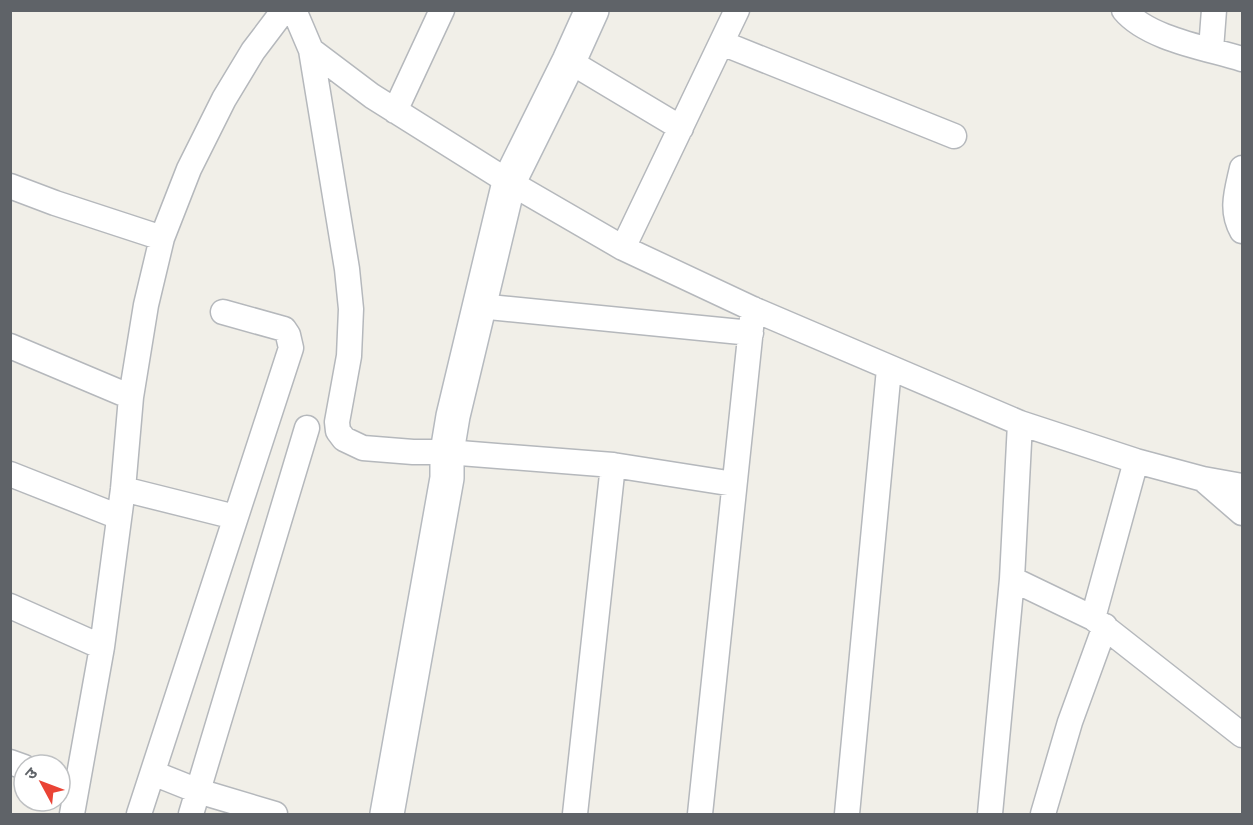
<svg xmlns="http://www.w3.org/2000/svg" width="1253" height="825" font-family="Jost,'Noto Sans Devanagari',sans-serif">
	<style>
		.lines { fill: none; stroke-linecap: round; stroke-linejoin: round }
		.street-casing { stroke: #b5b8bc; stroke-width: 27 }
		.secondary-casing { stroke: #b6babf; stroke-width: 36 }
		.street { stroke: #fff; stroke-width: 24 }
		.secondary { stroke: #fff; stroke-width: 33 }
	</style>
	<rect width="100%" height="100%" fill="#f1efe8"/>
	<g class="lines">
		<g class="street-casing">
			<path id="street" d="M294,10L311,50L347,269L351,309L349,356L337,422L338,431L344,439L363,448L413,452H447L613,465L734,484
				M1124,10C1148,39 1207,48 1242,59
				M722,43L954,136
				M1211,49L1214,10
				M311,50L372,96L509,182L623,248L753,309L1020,423L1136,461L1203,479L1242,486
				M569,61L681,128
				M395,111L442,10
				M1242,168C1237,191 1230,210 1242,231
				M10,186L55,203L162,238
				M623,248L737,10
				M479,306L751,333
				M10,346L131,397
				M10,474L119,517
				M1205,481L1242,513
				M123,489L235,517
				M1012,579L1093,618L1242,735
				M10,606L102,647
				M1093,618L1136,461
				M10,762L24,767
				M153,773L198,791L275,814
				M72,814L102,647L123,489L131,397L146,305L162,238L189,169L224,99L253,51L284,10
				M139,814L291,348L288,335L284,329L223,312
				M191,814L307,428
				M575,814L613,465
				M700,814L753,309
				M847,814L889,369
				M990,814L1012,579L1020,423
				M1043,814L1070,722L1105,626"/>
		</g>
		<g class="secondary-casing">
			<path id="secondary" d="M387,814L447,478V452L453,416L509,182L569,61L592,10"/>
		</g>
		<use href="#street" class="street"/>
		<use href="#secondary" class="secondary"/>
	</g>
	<rect width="1253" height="825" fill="none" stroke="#5f6368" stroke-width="24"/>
	<g transform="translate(42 783) rotate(311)"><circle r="28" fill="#ffffff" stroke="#bfc1c3" stroke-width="1.5"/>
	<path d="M0-4.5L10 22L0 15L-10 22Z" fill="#ea4335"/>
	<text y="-9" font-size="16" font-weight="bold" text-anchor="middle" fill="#5f6368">उ</text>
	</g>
</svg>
